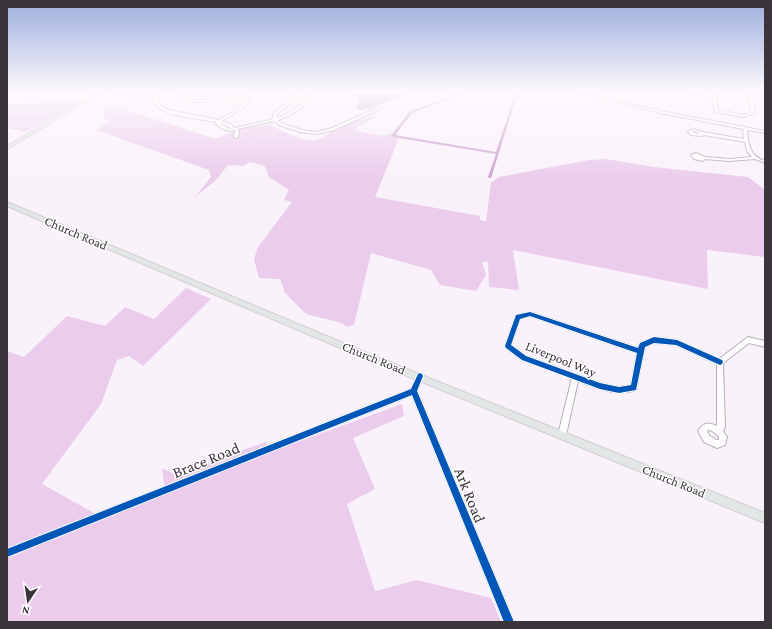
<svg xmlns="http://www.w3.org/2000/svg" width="772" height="629" font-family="'Crimson Pro',serif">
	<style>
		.green { fill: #ebccec }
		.water { fill: #cca2cd }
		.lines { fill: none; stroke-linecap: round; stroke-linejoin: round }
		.canal { fill: #cca2cd; fill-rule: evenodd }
		.minor-casing { stroke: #b6afb6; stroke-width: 2 }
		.major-casing { stroke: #d2ced2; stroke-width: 2 }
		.minor { fill: #fefdfe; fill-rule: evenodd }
		.major { fill: #e2e7e5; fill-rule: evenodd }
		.cycleway-casing { stroke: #fff; stroke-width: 2 }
		.cycleway { fill: #0057b8; fill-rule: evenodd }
		.labels { text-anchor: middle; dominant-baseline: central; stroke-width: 3; stroke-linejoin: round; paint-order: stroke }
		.street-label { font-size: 13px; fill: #3b343b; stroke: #fff }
		.near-street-label { font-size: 16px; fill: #3b343b; stroke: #fff }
	</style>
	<rect width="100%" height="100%" fill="#faf2fa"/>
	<path class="green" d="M80,102L25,132L7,128V104Z
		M112,105L215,139L238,129L271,124C279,131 306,143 317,140C324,138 330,132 336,129C350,122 366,117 381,115L355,128L357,131L382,136L397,132L399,138L375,197L480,216V220L486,221L491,183L499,177L589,160L606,159L654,167L748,177L765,190V257L707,250L708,289L513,250L519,290L489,287L488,262H482L486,275L476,291L440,285L431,270L371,253L354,325L347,327L342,323L306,314L285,293L280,279L259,278L254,259L258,247L292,202L284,200L289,190L269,177L265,166L250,162L243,166L228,165L216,180L195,197L211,177L209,170L96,130L111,122L102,117L106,114L101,111Z
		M186,288L211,299L143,366L129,356L117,360L101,404L42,484L103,518L165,492L162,468L174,474L266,442L273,451L402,404L404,416L353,438L375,489L347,504L375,591L417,580L491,598L501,622H7V351L24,357L67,316L105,326L125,307L154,319Z"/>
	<path class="water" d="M349,92H406C398,98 364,114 356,109L358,99Z"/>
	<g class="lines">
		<path class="canal" d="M464,92H467L412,113L395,135L496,152L516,92H518L491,178H490L488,177L496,154L393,137L391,136L410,111Z"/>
		<g class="minor-casing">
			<path id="minor" d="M24,92H29L27,93Z
				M106,92H113L139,96L155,95L156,92H160L157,100L161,106L169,110L219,120L243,105L225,102H192L182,99L183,94L191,92L208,95H241L250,101L247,105L222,121L230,124L235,128L273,119L274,113L288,102L292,92H296L291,103L277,114V118C286,115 309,104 305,92H309L310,95C305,108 291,116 278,120L281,123L302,130L317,132L332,128L379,107L382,108L334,130L317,134L300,132L279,125L274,121L237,129L239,131L238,137L236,138L234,137L235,131L233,130C227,132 220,128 215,123L216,122C201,119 170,117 159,108C156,106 155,102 153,100L154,97L139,98ZM191,94L208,97H240L246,101L245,103L225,100H192L185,97L186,96ZM219,123L227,126L231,128L230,129Z
				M577,92H582L660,111L765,131V133L747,130V132C749,146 750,156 765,161V163L755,159L729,161L705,159L702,161L694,159L691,155L696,153L705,157L729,159L752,157L747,151L745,142L704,135L702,136L691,135L688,132L693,129L702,132L744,139L743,133L744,129L660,113ZM694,131L699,133V134L692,132Z
				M687,92H694L711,94L709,92H713L716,96L718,110L744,115L751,112L748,95L743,92H747L751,94L765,96V98L752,96L755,113L744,117L715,112L712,97Z
				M530,312L638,348L640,343L654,337L677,340L719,359L748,337L765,341V347L749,343L723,363L725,427L723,431L727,437L725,445L717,448L704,442L698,431C703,422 709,422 717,426V364L676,345L654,343L645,347L636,390C616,397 597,388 578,381L566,435L565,438L562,439L559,438L558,435L572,378L522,360L506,348L505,346L516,315ZM530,316L637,353L631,385L619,387L600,383L526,356L511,345L520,319ZM708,430C713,430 716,434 719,437V440H717L710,436L707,432Z
				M420,373L422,374L423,376L417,391L514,622H504L412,395L7,557V549L411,389L418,374Z"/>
		</g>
		<g class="major-casing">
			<path id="major" d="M97,92H102L7,149V146Z
				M7,202L372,355L765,513V523L366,359L7,206Z"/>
		</g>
		<use href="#minor" class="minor"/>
		<use href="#major" class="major"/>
		<g class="cycleway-casing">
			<path id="cycleway" d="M530,312L638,348L640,343L654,337L677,340L722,360L723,362L722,364L720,365L676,345L654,343L645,347L636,390L619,393L600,389L522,360L506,348L505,346L516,315ZM530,316L637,353L631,385L619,387L600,383L526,356L511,345L520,319Z
				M420,373L422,374L423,376L417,391L514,622H504L412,395L7,557V549L411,389L418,374Z"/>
		</g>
		<use href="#cycleway" class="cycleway"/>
	</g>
	<linearGradient id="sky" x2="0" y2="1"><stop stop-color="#9daddd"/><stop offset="0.51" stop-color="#fdf9fd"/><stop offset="1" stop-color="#fdf9fd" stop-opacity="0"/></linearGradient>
	<rect width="772" height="180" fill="url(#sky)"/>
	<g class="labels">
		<g class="street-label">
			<text transform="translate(76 233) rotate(23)">Church Road</text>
			<text transform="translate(374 358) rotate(22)">Church Road</text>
			<text transform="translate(561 359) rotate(22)">Liverpool Way</text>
			<text transform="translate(674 481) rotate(22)">Church Road</text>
		</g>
		<g class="near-street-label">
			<text transform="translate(206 460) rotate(-22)">Brace Road</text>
			<text transform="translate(470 495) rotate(68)">Ark Road</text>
		</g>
	</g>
	<rect width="772" height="629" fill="none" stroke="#3b343b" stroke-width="16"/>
	<g transform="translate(28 601) rotate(193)" stroke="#ffffff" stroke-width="3" paint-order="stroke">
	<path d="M0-3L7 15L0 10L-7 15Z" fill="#3b343b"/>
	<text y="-6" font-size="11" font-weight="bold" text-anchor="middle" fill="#3b343b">N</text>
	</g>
</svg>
